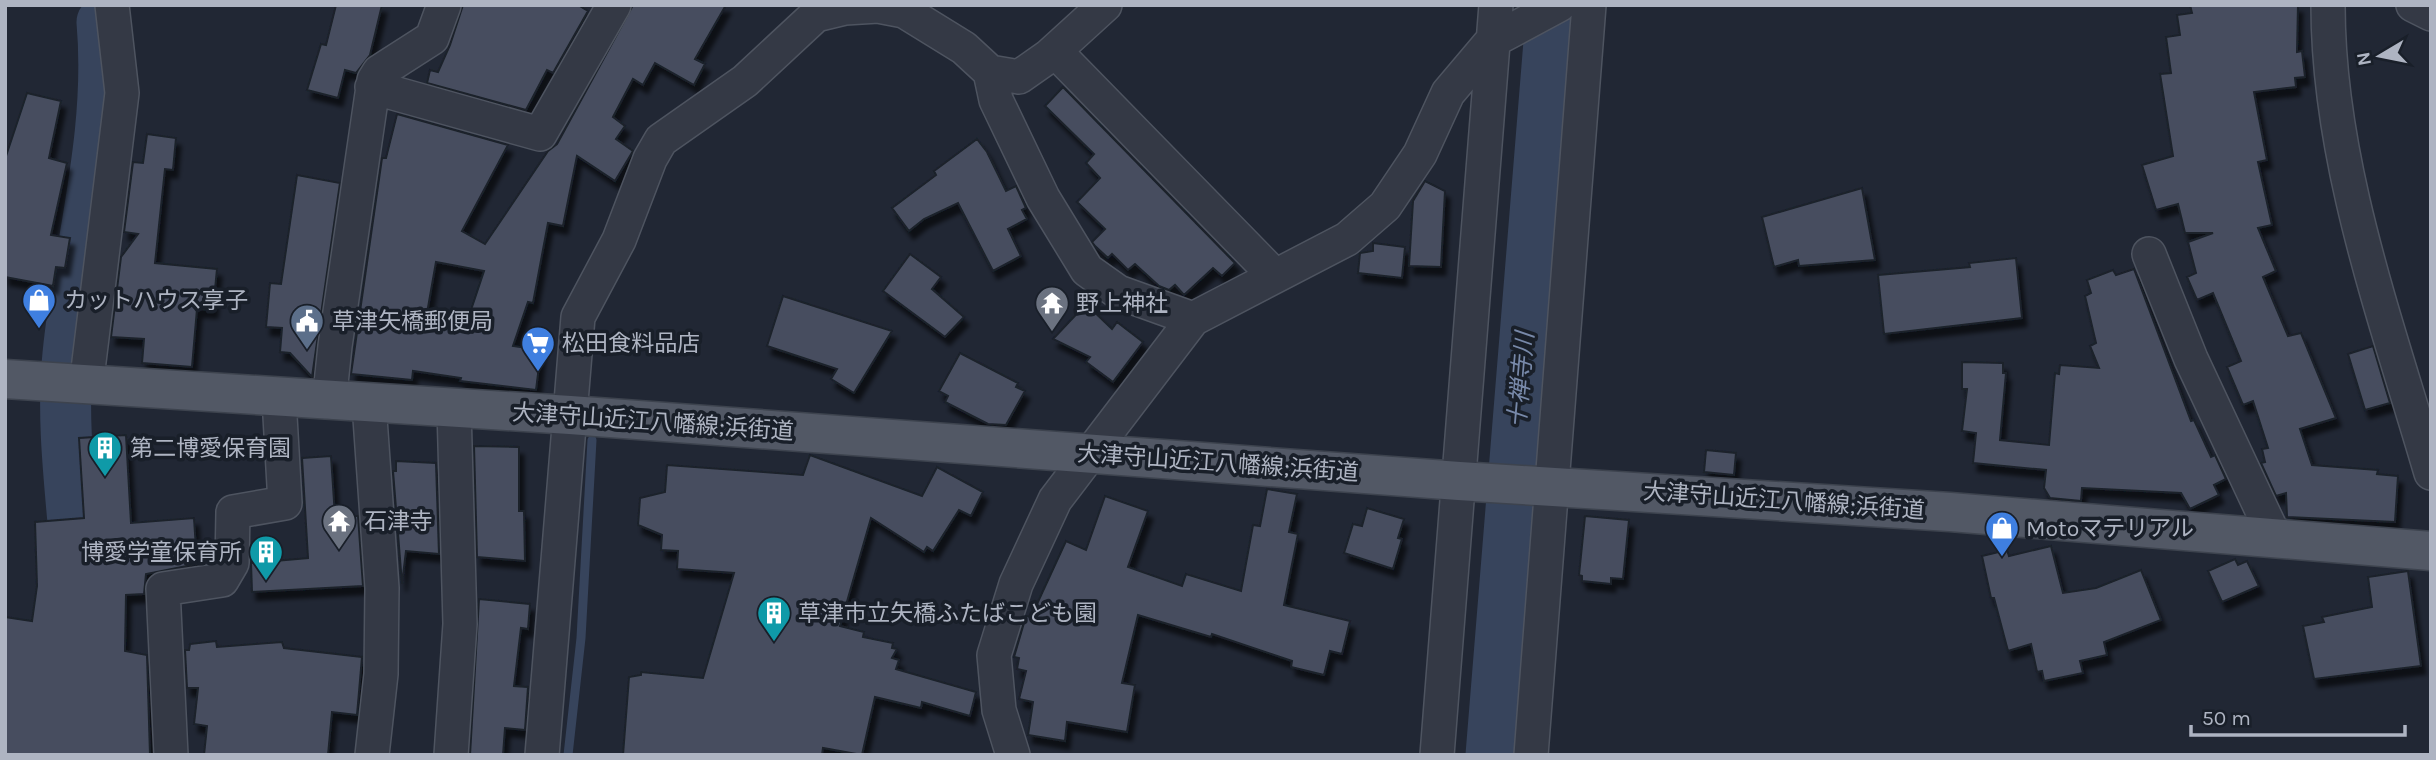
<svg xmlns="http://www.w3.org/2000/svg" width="2436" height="760" font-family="Karla,'Noto Sans JP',sans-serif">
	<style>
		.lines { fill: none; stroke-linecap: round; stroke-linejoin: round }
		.stream { stroke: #37445c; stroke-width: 9 }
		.river { stroke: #37445c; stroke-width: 51 }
		.building { fill: #474e5e; stroke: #1b212b; stroke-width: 2; fill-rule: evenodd; filter: url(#shadow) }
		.minor-casing { stroke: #4e5460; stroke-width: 36 }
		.major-casing { stroke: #3d434e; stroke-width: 41 }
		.minor { stroke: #343945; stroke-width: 33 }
		.major { stroke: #525865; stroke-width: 38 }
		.labels { text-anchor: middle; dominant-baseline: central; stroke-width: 7; stroke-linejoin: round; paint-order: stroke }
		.poi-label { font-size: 23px; fill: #aeb4c2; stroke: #191f29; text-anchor: start }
		.street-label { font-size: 23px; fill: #aeb4c2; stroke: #191f29 }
		.water-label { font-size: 24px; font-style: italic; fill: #7889a9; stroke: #191f29 }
	</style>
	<defs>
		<filter id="shadow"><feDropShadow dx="4.5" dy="8" stdDeviation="2" flood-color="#0009"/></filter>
	</defs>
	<rect width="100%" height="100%" fill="#212734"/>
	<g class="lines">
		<path class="stream" d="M568,755L581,638L592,440"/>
		<path class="river" d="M78,587C74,510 60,431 68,354C79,242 112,136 102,22
			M1491,755L1552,5"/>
	</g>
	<path class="building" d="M336,5H382L370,55L356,73L345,70L338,98L307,90L321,44L326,45Z
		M463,5H578L588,11L553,73L547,70L526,110L427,83L430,70L438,72L450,45Z
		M633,5H726L695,59L705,64L694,85L655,63L643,85L633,79L613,117L625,126L616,139L633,151L615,181L577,156L563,226L548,223L533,303L528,302L513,346L541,350L536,390L460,381L461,378L413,371L412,380L351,374L382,158H386L397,114L508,145L462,231L485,244L548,151L557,144ZM436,262L484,271L466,325L426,319Z
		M2190,5H2298L2297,52L2302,51L2305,77L2295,78L2296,87L2254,92L2267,160L2258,162L2272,225L2258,228L2276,271L2263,277L2288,336L2301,333L2336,418L2300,429L2312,465L2378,470L2377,474L2398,476L2395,522L2287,517L2286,493L2276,496L2261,463L2265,462L2262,449L2268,448L2253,401L2243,405L2227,367L2241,361L2213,293L2197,300L2187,277L2196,273L2188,242L2213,233H2185L2178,204L2156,210L2142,165L2173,156L2160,74L2171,73L2166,37L2180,35L2177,15L2192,13Z
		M1063,87L1235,263L1222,276L1213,268L1184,295L1175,285L1169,290L1159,286L1135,264L1128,270L1112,254L1108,258L1095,246L1092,242L1105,229L1077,202L1100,178L1086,163L1094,154L1045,106Z
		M27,93L61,101L49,158L67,163L51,235L70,238L65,268L56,267L53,286L5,277V159Z
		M147,134L176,138L173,170L165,169L155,263L217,269L213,310L197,309L192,367L142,363L144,339L111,337L121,257L138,234L124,232L133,162L143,163Z
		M977,139L987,152L1006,191L1016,186L1026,208L1022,210L1027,219L1008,229L1021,256L993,271L958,203L924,219L909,231L892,208L936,175L934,171Z
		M297,175L340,183L312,377L290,353L280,352L282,328L266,327L270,283L281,284Z
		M1425,181L1445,191L1441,267L1409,266L1413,201Z
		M1862,188L1875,260L1799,266L1798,260L1774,267L1762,217Z
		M1373,243L1405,247L1402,278L1358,273L1360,253L1373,251Z
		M910,254L941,277L932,289L964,317L945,337L883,291Z
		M2016,258L2022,318L1884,334L1878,275L1970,267L1969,263Z
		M2134,269L2191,421L2194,420L2211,457L2215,455L2226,479L2214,485L2219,495L2190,509L2181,493L2082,488L2081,501L2050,498L2044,488L2046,470L1973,463L1976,433L1962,431L1967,389H1962V362L2003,363V373H2006L2000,440L2049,445L2055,373L2059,374L2060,365L2099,368L2090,346L2096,343L2085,296L2091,293L2087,280L2113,270L2116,275Z
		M783,296L892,331L854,393L831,379L837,369L767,346Z
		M1086,304L1112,329L1117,322L1143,342L1113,382L1086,362L1090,357L1053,339Z
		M2373,346L2390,403L2365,410L2348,354Z
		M960,353L1018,383L1016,387L1025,391L1006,425L988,424L945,402L948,396L939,391Z
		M126,435L131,523L194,518L197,564L146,574L144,594L126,595L125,651L147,655L150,755H5V617L32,621L37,586L35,522L84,518L79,438Z
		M474,446L519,447V511H524L525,561L477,557Z
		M1706,450L1736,453L1734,475L1704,472Z
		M810,455L922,496L937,467L983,492L971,516L959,510L933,551L927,547L924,552L871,518L840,626L864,632L863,637L893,643L892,648L897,649L892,658L899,660L896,669L976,692L970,716L922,702L921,708L875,697L862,755L823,748L822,755H623L629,677L641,675V672L703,678L734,573L677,569L678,551L661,550L662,535L638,525L640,498L665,492L667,465L803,475Z
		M331,456L335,516H358L363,586L252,592L251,563L308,558L302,458Z
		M396,461L436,463L439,554L406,551L402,584L393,471H396Z
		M1267,489L1297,494L1289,532L1298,534L1284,605L1350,621L1342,654L1330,651L1324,675L1291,667L1292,661L1212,634L1211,637L1138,615L1122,683L1135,685L1127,732L1067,722L1065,741L1028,735L1033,702L1019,699L1026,671L1017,669L1019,658L1014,657L1026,616L1031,617L1066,541L1086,550L1105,496L1148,511L1128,567L1182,586L1186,574L1241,591L1253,525L1260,526Z
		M1367,508L1404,519L1398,538L1402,539L1393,569L1344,553L1353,524L1362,526Z
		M1585,516L1629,520L1623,579L1611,578V584L1582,581V576L1579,575Z
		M2051,546L2063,593L2096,588L2141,570L2161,620L2104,642L2107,655L2080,661L2083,673L2044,681L2042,671L2037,672L2031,644L2008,651L1994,598H1991L1982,556L2007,550L2009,556Z
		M2235,559L2238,565L2247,561L2259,586L2222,602L2208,571Z
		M2408,571L2421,666L2314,679L2303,626L2324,622L2322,617L2372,607L2368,577Z
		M479,599L530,604L528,629L521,628L514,686L528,687L525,730L505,728L503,755H470Z
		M216,641L217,647L282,642L284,648L362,657L357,715L332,712L328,755H204L207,726L194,724L198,688H187L185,650H189L190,644Z"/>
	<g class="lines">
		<g class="minor-casing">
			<path id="minor" d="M2328,5C2328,164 2387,322 2431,473
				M2413,5L2431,14
				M1055,51L1274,275
				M990,72L996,100L1043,198L1087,270L1118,292L1193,319
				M372,87L540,134L614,5
				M2149,254L2191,359L2275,538
				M86,386L122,93L112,5
				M329,402L335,346L374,80L379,72L432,38L444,5
				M369,404L382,588L381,674L372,755
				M171,755L163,589L222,580L232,563L233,512L285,503L279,399
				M451,755L460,624L454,409
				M542,755L578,317L619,240L650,159L661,140L745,81L816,15L845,8L878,6L904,11L964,48L990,72L1019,77L1049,56L1105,5
				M1013,755L999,710L994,655L1016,584L1055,500L1193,319L1347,239L1385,206L1420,154L1448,93L1492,41L1559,5
				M1437,755L1496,5
				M1531,755L1589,5"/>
		</g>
		<g class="major-casing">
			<path id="major" d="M5,379L570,415L1459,481L1950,512L2431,551"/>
		</g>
		<use href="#minor" class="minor"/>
		<use href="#major" class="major"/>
	</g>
	<defs>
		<g id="shop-pin" transform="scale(1.75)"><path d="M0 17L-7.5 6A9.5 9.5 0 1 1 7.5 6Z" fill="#3f7fe0" stroke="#191f29"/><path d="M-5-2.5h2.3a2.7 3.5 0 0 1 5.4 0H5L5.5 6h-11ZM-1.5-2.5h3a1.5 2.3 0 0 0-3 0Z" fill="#fff"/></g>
		<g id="temple-pin" transform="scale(1.75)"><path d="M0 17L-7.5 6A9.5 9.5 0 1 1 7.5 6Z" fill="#6b7280" stroke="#191f29"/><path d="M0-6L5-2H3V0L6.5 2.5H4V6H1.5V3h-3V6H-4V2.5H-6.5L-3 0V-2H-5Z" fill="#fff"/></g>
		<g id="civic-pin" transform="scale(1.75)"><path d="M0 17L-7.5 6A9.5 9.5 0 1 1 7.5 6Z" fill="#5c6f8a" stroke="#191f29"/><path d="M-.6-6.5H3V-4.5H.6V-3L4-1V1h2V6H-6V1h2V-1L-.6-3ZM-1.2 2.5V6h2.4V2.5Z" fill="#fff"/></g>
		<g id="supermarket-pin" transform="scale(1.75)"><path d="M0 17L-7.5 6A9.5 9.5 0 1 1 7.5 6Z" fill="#3f7fe0" stroke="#191f29"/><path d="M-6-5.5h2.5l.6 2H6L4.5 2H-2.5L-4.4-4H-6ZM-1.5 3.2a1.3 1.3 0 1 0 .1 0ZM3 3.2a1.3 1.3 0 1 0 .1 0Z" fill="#fff"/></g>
		<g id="building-pin" transform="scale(1.75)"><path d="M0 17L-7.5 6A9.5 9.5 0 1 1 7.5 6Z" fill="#0f9aa8" stroke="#191f29"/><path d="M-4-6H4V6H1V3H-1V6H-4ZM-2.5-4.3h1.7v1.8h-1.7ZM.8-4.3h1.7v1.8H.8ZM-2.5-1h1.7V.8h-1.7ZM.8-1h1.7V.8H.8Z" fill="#fff"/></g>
	</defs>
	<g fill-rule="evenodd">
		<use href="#shop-pin" x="39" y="300"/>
		<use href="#temple-pin" x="1052" y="303"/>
		<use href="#civic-pin" x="307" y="321"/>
		<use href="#supermarket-pin" x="538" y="343"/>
		<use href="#building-pin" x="105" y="448"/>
		<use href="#temple-pin" x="339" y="521"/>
		<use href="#shop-pin" x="2002" y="528"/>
		<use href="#building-pin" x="266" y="552"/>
		<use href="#building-pin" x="774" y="613"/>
	</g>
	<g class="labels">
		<g class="poi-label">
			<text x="64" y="300">カットハウス享子</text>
			<text x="1076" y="303">野上神社</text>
			<text x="332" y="321">草津矢橋郵便局</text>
			<text x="562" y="343">松田食料品店</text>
			<text x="130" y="448">第二博愛保育園</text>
			<text x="364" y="521">石津寺</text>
			<text x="2026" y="528">Motoマテリアル</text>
			<text x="242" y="552" text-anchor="end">博愛学童保育所</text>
			<text x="798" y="613">草津市立矢橋ふたばこども園</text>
		</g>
		<g class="street-label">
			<text transform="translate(653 422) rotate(4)">大津守山近江八幡線;浜街道</text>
			<text transform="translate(1218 463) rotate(4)">大津守山近江八幡線;浜街道</text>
			<text transform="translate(1784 501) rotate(4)">大津守山近江八幡線;浜街道</text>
		</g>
		<g class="water-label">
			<text transform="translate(1521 380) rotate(-85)">十禅寺川</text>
		</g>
	</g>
	<rect width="2436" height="760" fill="none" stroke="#aeb4c2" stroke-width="14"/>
	<g transform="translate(2380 56) rotate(260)" stroke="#191f29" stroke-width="5" paint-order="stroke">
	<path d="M0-5L12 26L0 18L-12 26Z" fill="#aeb4c2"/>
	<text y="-10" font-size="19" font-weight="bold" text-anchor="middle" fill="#aeb4c2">N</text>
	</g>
	<path d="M2191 725v10h214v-10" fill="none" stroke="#aeb4c2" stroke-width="3.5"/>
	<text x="2202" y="725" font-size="21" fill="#aeb4c2" stroke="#191f29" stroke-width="5" paint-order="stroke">50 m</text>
</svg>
